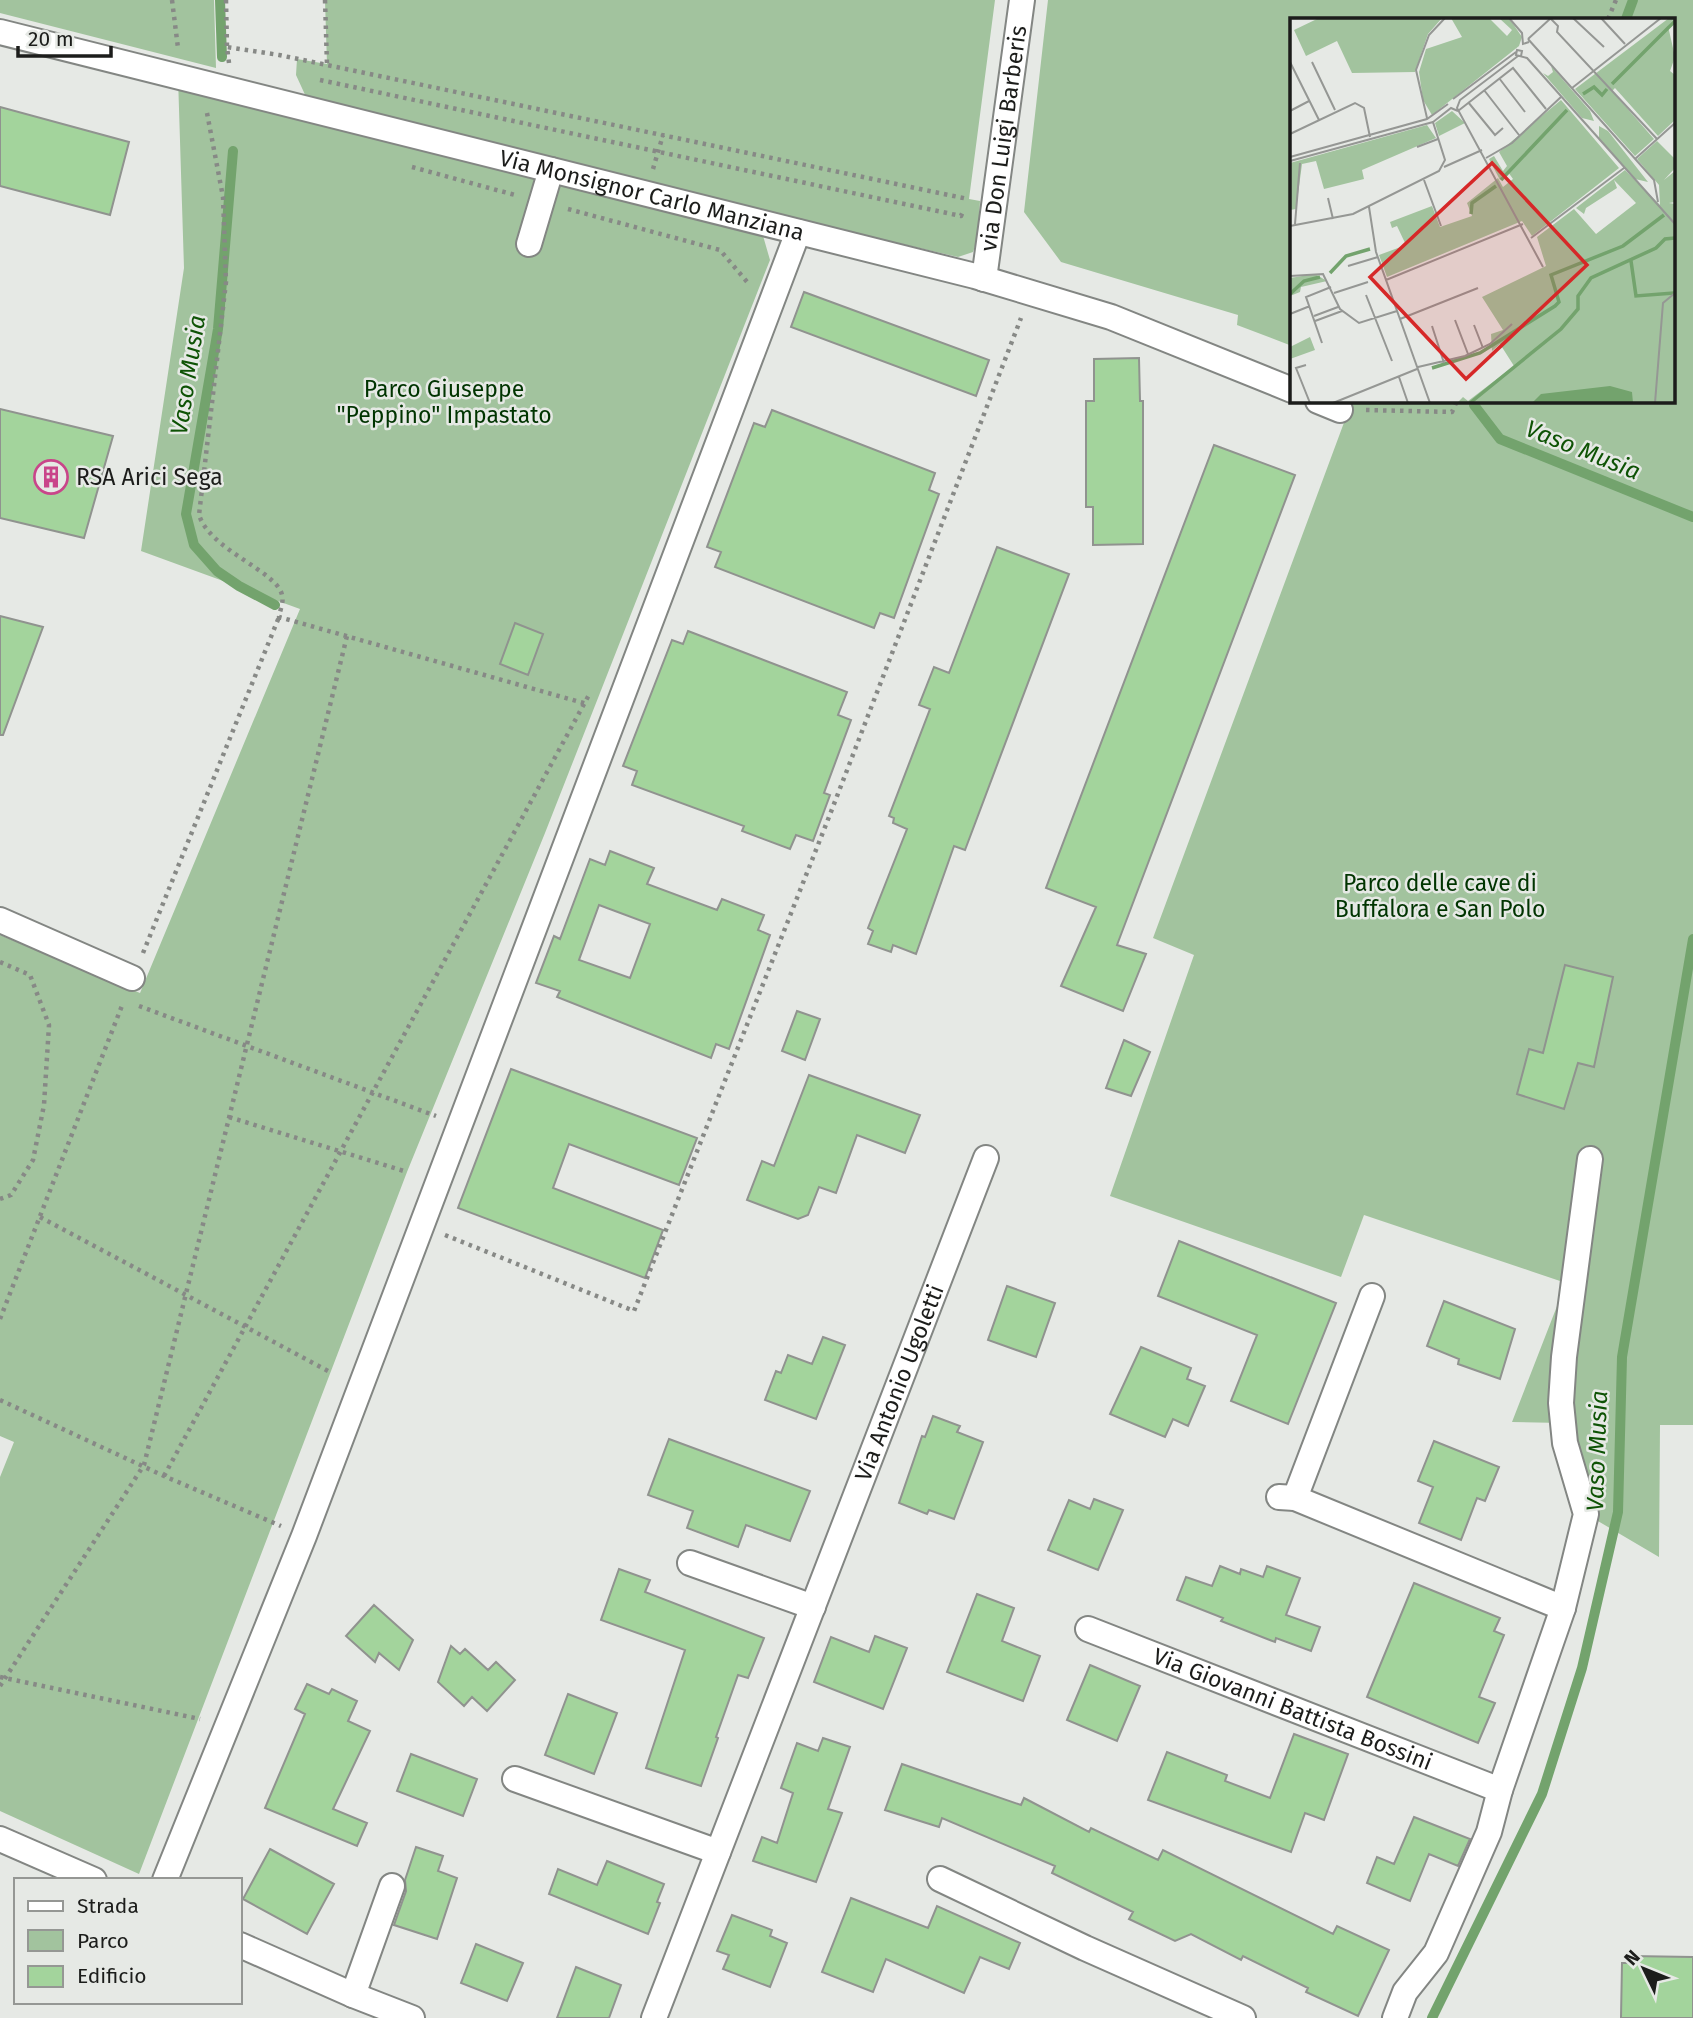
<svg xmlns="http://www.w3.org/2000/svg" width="1693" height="2018" font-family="'Fira Sans',sans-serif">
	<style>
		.green { fill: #a2c39e }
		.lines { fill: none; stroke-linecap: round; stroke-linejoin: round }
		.stream { stroke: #73a36d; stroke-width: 10 }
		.building { fill: #a3d49c; stroke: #90938f; stroke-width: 2; fill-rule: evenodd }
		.minor-casing { stroke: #838683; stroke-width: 28 }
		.path { stroke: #878986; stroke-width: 4.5; stroke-dasharray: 3.5 5; stroke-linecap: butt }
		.minor { stroke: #fff; stroke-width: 24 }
		.labels { text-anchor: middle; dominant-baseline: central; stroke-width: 5; stroke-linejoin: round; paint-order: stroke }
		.street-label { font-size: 23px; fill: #1c1d1b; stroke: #e6e9e5 }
		.park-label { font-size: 23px; fill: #003400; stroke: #e6e9e5 }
		.poi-label { font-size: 23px; fill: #1c1d1b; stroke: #e6e9e5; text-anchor: start }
		.water-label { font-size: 24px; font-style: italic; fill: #0e5305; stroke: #e6e9e5 }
		.inset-river { fill: none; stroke: #73a36d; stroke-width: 3.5 }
		.inset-road { fill: none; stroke: #959794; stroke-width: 2 }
		.view { fill: #d62828; fill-opacity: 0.15; stroke: #d62828; stroke-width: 3.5 }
		.inset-edge { fill: none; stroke: #1c1d1b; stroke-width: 3.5 }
	</style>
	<rect width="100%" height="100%" fill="#e6e9e5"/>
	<path class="green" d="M0,0H214L216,68L0,13Z
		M325,0H995L969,199L980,201L978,237L973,252L958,257L648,185L307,99L296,75L297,59L327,64Z
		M1048,0H1693V1425H1660L1659,1557L1586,1514L1563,1423L1512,1422L1566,1283L1364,1215L1341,1277L1110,1196L1194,955L1153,938L1352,401H1674V19H1292V346L1237,325L1238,315L1061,262L1024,212Z
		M178,77L759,222L770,260L545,833L407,1172L139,1874L0,1811V1477L14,1442L0,1436V935L140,993L300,609L141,551L184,268Z"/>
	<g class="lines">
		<path class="stream" d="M220,0L222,57
			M1626,19L1633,0
			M233,151L218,329L186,514L194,545L217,571L239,586L275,605
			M1475,401L1474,405L1500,439L1693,517
			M1432,2018L1542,1794L1582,1668L1618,1512L1622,1357L1693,939"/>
	</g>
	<path class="building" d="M0,107L129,142L110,215L0,186Z
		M804,292L989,360L976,396L791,327Z
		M1139,358L1140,401H1143V544L1093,545V507H1086V401H1094V359Z
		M0,409L113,436L84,538L0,518Z
		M772,410L935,473L929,490L939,494L894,618L880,613L874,628L715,567L721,552L707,547L754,423L765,427Z
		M1214,445L1295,475L1117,945L1146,954L1123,1011L1061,986L1096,907L1046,888Z
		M997,547L1069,574L965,850L954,846L916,954L893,945L891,952L868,944L873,931L868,928L907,829L893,823L894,818L889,816L930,709L919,705L934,667L949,673Z
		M0,616L43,627L3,735H0Z
		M515,623L543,634L528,675L500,664Z
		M688,631L847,692L838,715L851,720L824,793L830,795L813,841L796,835L790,849L742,831L744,826L632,785L637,771L623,766L672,640L683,644Z
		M610,851L654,868L647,884L717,910L722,899L764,915L758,930L770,935L729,1049L716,1044L711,1058L557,997L560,991L536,983L554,936L560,939L590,859L605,865ZM599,905L650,924L630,978L579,960Z
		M1565,965L1613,977L1594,1067L1578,1063L1564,1109L1517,1094L1529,1049L1543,1053Z
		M797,1011L820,1019L805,1060L782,1051Z
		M1124,1040L1150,1052L1131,1096L1106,1088Z
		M511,1069L697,1138L679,1185L569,1144L553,1188L663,1230L645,1278L458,1208Z
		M809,1075L920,1115L905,1153L857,1135L836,1193L819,1187L808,1215L798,1219L747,1200L762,1161L774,1166Z
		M1179,1241L1336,1303L1288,1424L1231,1401L1257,1335L1158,1296Z
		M1007,1286L1055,1303L1036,1357L988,1340Z
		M1444,1301L1515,1329L1500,1379L1458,1364L1459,1359L1427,1346Z
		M823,1337L845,1345L816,1419L765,1400L776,1371L781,1373L788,1355L812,1364Z
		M1141,1347L1191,1368L1187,1379L1205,1386L1188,1426L1173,1419L1165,1437L1110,1414Z
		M933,1416L960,1426L957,1432L983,1442L954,1519L929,1510L927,1514L899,1503L922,1436L925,1437Z
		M669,1439L810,1491L790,1541L746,1525L738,1547L687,1528L693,1511L648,1495Z
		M1434,1441L1499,1467L1485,1501L1477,1498L1461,1540L1419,1523L1433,1487L1418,1481Z
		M1094,1499L1123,1510L1098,1570L1048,1550L1069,1500L1090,1509Z
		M1220,1566L1240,1574L1241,1569L1263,1577L1267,1566L1300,1578L1286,1615L1320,1627L1311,1651L1276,1638L1275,1642L1221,1621L1223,1618L1177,1600L1186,1577L1212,1586Z
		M619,1569L650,1580L645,1592L764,1638L748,1678L738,1675L716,1737L718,1738L701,1786L646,1768L685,1650L601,1620Z
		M1414,1583L1500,1618L1494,1631L1504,1635L1479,1697L1495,1703L1478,1743L1367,1697Z
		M977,1594L1014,1608L1002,1641L1040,1656L1023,1701L947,1672Z
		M374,1605L413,1640L399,1670L379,1653L375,1662L346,1636Z
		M875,1636L907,1648L883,1709L814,1682L831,1637L869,1652Z
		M451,1646L460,1654L465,1649L488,1670L496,1662L515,1680L487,1711L472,1697L464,1706L438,1682Z
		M1090,1665L1140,1686L1117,1741L1067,1720Z
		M307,1684L329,1694L332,1689L357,1701L348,1721L370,1731L333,1809L367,1823L357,1846L265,1808L305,1714L295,1709Z
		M568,1694L617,1713L594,1774L545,1755Z
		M1294,1734L1348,1754L1324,1820L1305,1813L1291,1852L1148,1800L1167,1752L1227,1775L1225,1781L1270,1798Z
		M823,1738L850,1747L828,1809L842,1813L816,1882L753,1861L762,1837L777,1843L793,1793L781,1788L797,1743L818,1751Z
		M411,1754L477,1779L463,1816L397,1791Z
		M902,1764L1021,1805L1024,1798L1089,1832L1091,1828L1158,1860L1163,1850L1333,1934L1337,1926L1389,1950L1358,2016L1306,1992L1308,1988L1243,1956L1241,1960L1191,1934L1175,1941L1129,1919L1133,1912L1052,1873L1055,1866L942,1818L939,1827L885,1810Z
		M1414,1817L1470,1839L1458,1866L1429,1854L1410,1901L1367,1883L1377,1857L1394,1864Z
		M416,1847L443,1856L438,1871L457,1878L437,1939L394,1925L406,1891L405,1880Z
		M270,1849L334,1884L307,1934L243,1899Z
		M607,1861L664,1884L657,1902L660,1903L648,1934L549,1894L558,1869L597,1885Z
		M851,1898L928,1928L937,1906L1020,1943L1009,1969L980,1957L964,1993L886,1959L873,1992L822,1972Z
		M732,1915L772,1930L770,1936L787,1943L770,1987L723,1969L729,1955L717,1951Z
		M476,1944L523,1963L507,2001L461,1983Z
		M1631,1956L1693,1957V2018H1621L1622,1963H1631Z
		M576,1967L621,1985L609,2018H557Z"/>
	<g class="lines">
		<g class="minor-casing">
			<g id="minor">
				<path id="s1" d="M0,32L975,276L1111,317L1292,390"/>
				<path d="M529,244L551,170"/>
				<path id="s2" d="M984,279L1022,0"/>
				<path d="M1318,401L1340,410"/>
				<path d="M0,920L132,978"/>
				<path d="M1279,1497L1295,1498L1563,1608"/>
				<path d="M1295,1498L1372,1296"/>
				<path d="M690,1563L813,1607"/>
				<path id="s3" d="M1088,1629L1500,1790"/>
				<path d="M515,1779L718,1852"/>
				<path d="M0,1839L94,1880"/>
				<path d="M940,1879L1085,1948L1243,2018"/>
				<path d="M165,1880L304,1536L798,232"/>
				<path d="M240,1945L353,1995L412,2018"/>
				<path d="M353,1995L392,1886"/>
				<path id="s4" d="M654,2018L986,1158"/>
				<path d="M1395,2018L1405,1992L1436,1953L1489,1832L1500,1790L1563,1608L1586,1514L1565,1443L1561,1403L1564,1357L1590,1159"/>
			</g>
		</g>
		<path class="path" d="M172,0L178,48
			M226,0L227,47
			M325,0L327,65
			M1608,19L1616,0
			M229,63L227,47L279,55L968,199
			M320,80L961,216L964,209
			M207,113L223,197L226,282L199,515C211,551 277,571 282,595C284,602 280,610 279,617L587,704
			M412,167L515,195
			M653,169L663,135
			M568,209L720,250L748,283
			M1366,410L1452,412L1457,401
			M143,953L279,617
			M0,962L30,975L49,1025L44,1105L33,1160L11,1195L0,1199
			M139,1006L436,1116
			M229,1117L407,1172
			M40,1217L330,1372
			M445,1235L634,1311L829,817L1021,318
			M0,1319L123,1003
			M0,1400L164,1476L281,1526
			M164,1476L590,693
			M0,1677L200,1719
			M0,1686L144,1465L347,636"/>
		<use href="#minor" class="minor"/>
	</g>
	<defs>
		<g id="building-ring" transform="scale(1.75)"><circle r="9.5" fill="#e6e9e5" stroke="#c9458a" stroke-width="1.5"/><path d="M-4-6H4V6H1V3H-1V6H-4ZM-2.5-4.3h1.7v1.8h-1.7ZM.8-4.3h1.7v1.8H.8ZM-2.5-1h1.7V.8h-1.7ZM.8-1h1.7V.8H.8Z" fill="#c9458a"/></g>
	</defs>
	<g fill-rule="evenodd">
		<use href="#building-ring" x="51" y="477"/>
	</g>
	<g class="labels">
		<g class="street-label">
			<text stroke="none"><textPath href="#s2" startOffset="142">via Don Luigi Barberis</textPath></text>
			<text stroke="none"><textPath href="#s1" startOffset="672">Via Monsignor Carlo Manziana</textPath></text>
			<text stroke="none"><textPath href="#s4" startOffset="681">Via Antonio Ugoletti</textPath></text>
			<text stroke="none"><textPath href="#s3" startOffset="220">Via Giovanni Battista Bossini</textPath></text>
		</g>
		<g class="park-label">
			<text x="444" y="389">Parco Giuseppe<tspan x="444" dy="26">"Peppino" Impastato</tspan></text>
			<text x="1440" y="883">Parco delle cave di<tspan x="1440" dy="26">Buffalora e San Polo</tspan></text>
		</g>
		<g class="poi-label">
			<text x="76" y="477">RSA Arici Sega</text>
		</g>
		<g class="water-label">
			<text transform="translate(188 375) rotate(-81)">Vaso Musia</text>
			<text transform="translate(1583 450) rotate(22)">Vaso Musia</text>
			<text transform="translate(1597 1451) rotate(-88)">Vaso Musia</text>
		</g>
	</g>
	<g transform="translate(1290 18)">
		<rect width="385" height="385" fill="#e6e9e5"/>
		<path d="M29,0H152L138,16L125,54L62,55L47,23L16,38L4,12ZM161,0H199L217,18L222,12L209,0H219L232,19L229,28L142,97L133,82L129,54L136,31L172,19ZM379,0H385L378,8L385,39L380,53L385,57V102L368,118L325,70L322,73L364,121L345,138L285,71ZM261,48L300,93L304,103L292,100L253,55L258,58L263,54ZM271,82L329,150L242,218L232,203L97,259L89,237L116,227L107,208L102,210L100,204L142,188L150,209L182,198L177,185L208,160L213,169L223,161L218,154L210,162L199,141L204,138L213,153L217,148L209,134ZM162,93L175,105L149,118L145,105ZM137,107L146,120L72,152L74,161L34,171L26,143L12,146L6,191L0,192V145ZM309,108L318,113L358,164L345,161L309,120ZM367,123L385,141V150L374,162L385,153V184L379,185L385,186V385H167L173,379L178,383L224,348L210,326L202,333L201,316L213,312L192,279L256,248L247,219L284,191L306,216L346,185L324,162L327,170L296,190L294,196L286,190L335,152L370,187L369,167L347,141ZM25,256L37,263L11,269L10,274L0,278V260ZM20,319L25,332L0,341V329Z" fill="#a2c39e"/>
		<path d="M320,368L342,374L343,385H242L251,376Z" fill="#73a36d"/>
		<path class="inset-river" d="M322,66L385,3M293,76L304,69L312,77L317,71M211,162L277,92M181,196L182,185L206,168M341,243L346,278L384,275M40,255L56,238L80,231M0,276L14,263L30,259M142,350L190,335L265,288L269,284L261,257L333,228L374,197M180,385L271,311L288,291V278L301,260L366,230L375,221L385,220"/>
		<path class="inset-road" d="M219,0L232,15L233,26L239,24M260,0L268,8L267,14L367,121M283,0L314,29M311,0L335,26M238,21L364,162L368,184M238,21L261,0M228,38L170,82L167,90L253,249M231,38L232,33L227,32L226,37L237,40L385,206M0,44L29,102M22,44L45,92M209,60L235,94M282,70L371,0M194,72L229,117M163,81L226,34M178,84L205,117L213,110M0,93L19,83M168,93L223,50L256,91M137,100L126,52L139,17L155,0M0,116L65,85L74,90L80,119M127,129L148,121M0,139L137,101L158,86M196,140L222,125L272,78M345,141L385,105M0,143L143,104M154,149L192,132M134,162L151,208M38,180L43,201M79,189L86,234L140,385M5,206L10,145M0,208L63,196L149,153L155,142L143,104L161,90L168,93M241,220L334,150M58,248L88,239M0,258L33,256L50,291L69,305L107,293M96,262L233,206M44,275L78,264M76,277L102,343M0,296L20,288M24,298L48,289M110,301L188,270M165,302L178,336M25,303L52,293M184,307L193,330M142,308L154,345M32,325L16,279L41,269M16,347L6,350L20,385M128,349L175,338L200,326L222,306M109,359L118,385M43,385L127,351M365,385L373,285L385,275"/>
		<path class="view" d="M202,145L297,247L176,361L80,259Z"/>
		<rect width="385" height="385" class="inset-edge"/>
	</g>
	<rect x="14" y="1878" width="228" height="126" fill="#e6e9e5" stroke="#959794" stroke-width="2"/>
	<rect x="28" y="1901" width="35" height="10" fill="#ffffff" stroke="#959794" stroke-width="2"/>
	<text x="77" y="1913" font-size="21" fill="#1c1d1b">Strada</text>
	<rect x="28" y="1930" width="35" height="21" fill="#a2c39e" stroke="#959794" stroke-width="2"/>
	<text x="77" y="1948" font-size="21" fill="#1c1d1b">Parco</text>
	<rect x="28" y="1966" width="35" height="21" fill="#a3d49c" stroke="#959794" stroke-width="2"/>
	<text x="77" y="1983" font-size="21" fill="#1c1d1b">Edificio</text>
	<g transform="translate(1644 1969) rotate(313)" stroke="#e6e9e5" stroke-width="5" paint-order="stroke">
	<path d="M0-5L12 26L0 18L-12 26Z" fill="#1c1d1b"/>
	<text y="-10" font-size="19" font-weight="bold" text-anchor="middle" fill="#1c1d1b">N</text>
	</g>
	<path d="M18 46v10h93v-10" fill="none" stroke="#1c1d1b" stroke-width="3.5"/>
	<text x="28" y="46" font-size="21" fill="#1c1d1b" stroke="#e6e9e5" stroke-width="5" paint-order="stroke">20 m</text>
</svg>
